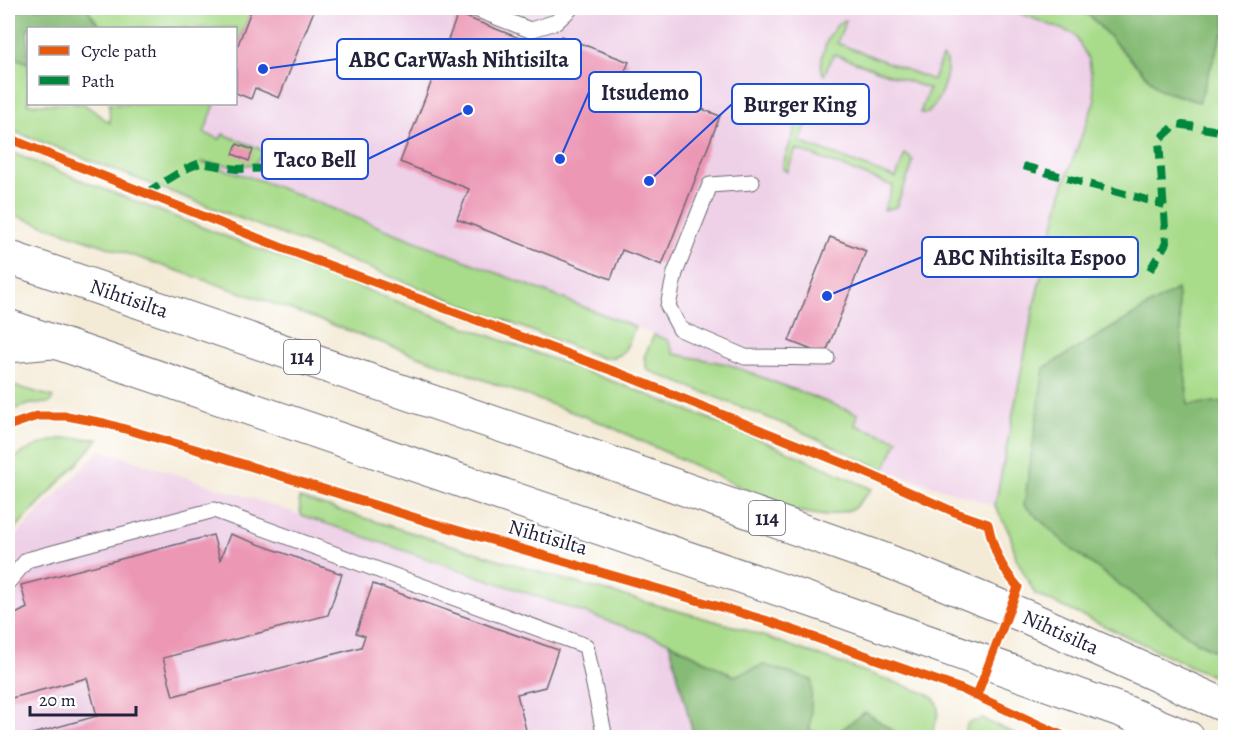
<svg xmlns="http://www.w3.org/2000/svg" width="1233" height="745" font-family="Alegreya,serif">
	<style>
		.built { fill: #eed0e7 }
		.green { fill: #a8db8a; stroke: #657e62; stroke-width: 1.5 }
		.forest { fill: #86bb76; stroke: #546e58; stroke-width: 1.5 }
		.building { fill: #ec98b5 }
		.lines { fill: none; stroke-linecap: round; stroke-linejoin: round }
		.service-casing { stroke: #6c6872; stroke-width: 17 }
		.tertiary-casing { stroke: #6c6872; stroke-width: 35 }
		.primary-casing { stroke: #6c6872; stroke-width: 35 }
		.service { stroke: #fff; stroke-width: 15 }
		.tertiary { stroke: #fff; stroke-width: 33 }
		.primary { stroke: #fff; stroke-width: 33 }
		.quiet { stroke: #00873e; stroke-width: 8; stroke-dasharray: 15 8; stroke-linecap: butt }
		.cycleway-casing { stroke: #fff; stroke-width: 13 }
		.cycleway { stroke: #e8590c; stroke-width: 9 }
		.labels { text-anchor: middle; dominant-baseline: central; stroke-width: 4.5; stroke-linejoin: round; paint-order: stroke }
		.shield { fill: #fff; stroke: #646476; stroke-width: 1.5 }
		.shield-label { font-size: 20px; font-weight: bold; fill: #22223b }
		.street-label { font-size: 21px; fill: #22223b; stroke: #fff }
		.leader { fill: none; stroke: #1d4ed8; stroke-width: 2 }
		.callout-dot { fill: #1d4ed8; stroke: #fff; stroke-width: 2 }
		.callout { fill: #fff; stroke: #1d4ed8; stroke-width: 2 }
		.callout-label { font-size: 22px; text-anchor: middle; font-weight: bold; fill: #22223b }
	</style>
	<rect width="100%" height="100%" fill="#fff"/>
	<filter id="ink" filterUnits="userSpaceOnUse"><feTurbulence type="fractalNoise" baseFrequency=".0167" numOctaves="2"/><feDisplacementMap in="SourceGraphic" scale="12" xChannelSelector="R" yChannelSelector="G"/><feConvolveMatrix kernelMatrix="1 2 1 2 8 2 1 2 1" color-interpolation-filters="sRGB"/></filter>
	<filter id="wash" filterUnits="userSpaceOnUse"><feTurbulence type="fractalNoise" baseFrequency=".008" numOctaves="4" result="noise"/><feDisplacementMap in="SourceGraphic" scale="24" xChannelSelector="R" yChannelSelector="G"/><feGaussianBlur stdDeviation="1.35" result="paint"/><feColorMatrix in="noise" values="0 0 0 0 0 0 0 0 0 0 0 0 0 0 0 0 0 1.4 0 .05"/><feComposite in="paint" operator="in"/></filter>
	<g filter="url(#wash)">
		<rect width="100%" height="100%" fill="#f4ebd7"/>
		<path class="built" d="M252,8H937L952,13L1006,8L1074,34L1089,60L1095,100L1065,181L1035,301L995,506L884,470L898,440L854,425L858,414L727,364L674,354L668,340L262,181L192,159L207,162L204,133L215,104H236V40L239,41Z
			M101,450L260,501L669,642L694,737L8,738V543Z"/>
		<path class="green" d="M89,8H252L239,41L236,40V28H101L89,12Z
			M937,8H1066L1089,15L1160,90L1199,102L1222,34L1225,33V401L1188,405L1177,290L1069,547L1197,642L1225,656V682L1035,594L1016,558L1010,534L995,506L1035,301L1065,181L1095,100L1089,60L1074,34L1006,8L952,13Z
			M846,20L837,43L933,80L942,57L947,61C949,77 939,102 928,113H920L929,89L834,54L824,75C815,63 831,22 846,20Z
			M8,55L28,63V104H84L110,123L109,104H215L204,133L220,139L223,134L260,149L264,153L254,164L235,166L200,162L262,181L635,327C626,348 627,358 602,358L8,129Z
			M806,117H809L800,142L896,178L905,154L913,160L911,169L896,207L884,210L893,186L796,149L787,172L783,169V164L798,121Z
			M10,152C158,211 307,268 457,324C597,375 737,426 872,489L853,509L825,516L791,510L602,423L292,310L8,213V153Z
			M654,335L668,340L674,354L727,364L858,414L855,425L898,440L884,470L796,429L647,370L644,357Z
			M8,384L53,397L50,403L31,404L8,411Z
			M69,438L98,439L79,462L8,536V462C29,448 43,441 69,438Z
			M299,498L559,578L740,628L928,694C946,705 936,721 930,737H902L865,712L832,737L809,731L764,665L734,676L669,642L301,515Z
			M982,719L1023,737H962L968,723Z"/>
		<path class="forest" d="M8,8H89V12L101,28H28V63L8,55Z
			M1066,8H1225V33L1222,34L1199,102L1160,90L1089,15Z
			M1177,289L1188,405L1225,401V656L1197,642L1069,547L1024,505L1044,368Z
			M669,642L734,676L764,665L812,680L810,731L832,737L865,712L902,737H694Z"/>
		<g id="blocks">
			<path class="building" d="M252,8H315L279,98L255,88L251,99L236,93V50Z
				M458,14L555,52L561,36L629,62L622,78L720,116L662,265L622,250L611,279L457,219L469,189L400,162Z
				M237,144L253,150L249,161L233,154Z
				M830,237L866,251L825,355L789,341Z
				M230,534L342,574L328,615L163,658L173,696L361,647L365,636L356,633L373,584L558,650L545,687L517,694L528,738H18L97,716L87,678L8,699V618L27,608L21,585L213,535L220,560Z"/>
		</g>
	</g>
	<g filter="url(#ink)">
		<use href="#blocks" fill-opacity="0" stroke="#6c6872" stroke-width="1.5"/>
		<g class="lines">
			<g class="service-casing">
				<path id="service" d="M473,8L530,30L556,22L571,8
					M752,182L710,185L675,273L668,306L680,329L745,357L827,358
					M8,582L27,560L214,510L586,646L605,738"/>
			</g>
			<g class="tertiary-casing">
				<path id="tertiary" d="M8,346L52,342"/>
			</g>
			<g class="primary-casing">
				<g id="primary">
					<path id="s1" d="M8,257L597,458L888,561L1027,617L1226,706"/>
					<path d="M8,326L822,604L1123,711L1188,738"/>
				</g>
			</g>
			<use href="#service" class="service"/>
			<use href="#tertiary" class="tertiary"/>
			<use href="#primary" class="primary"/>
			<path class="quiet" d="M1023,166L1165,205
				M146,193L185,169L200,163L236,169L287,168L305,150
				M1150,270L1166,243L1159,140L1177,124L1226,132"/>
			<g class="cycleway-casing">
				<path id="cycleway" d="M8,138L280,247L624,375L860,470L959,514L988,524C994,551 1000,566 1018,587L977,695
					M8,426L37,416H67L104,423L195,449L429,522L765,620L961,689L1068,738"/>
			</g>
			<use href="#cycleway" class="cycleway"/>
		</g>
	</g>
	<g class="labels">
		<g class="shield">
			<rect x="284" y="340" width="36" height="34" rx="4.5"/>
			<rect x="749" y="501" width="36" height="34" rx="4.5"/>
		</g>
		<g class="shield-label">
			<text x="302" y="357">114</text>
			<text x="767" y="518">114</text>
		</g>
		<g class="street-label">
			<text stroke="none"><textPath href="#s1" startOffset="128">Nihtisilta</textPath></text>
			<text transform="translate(548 537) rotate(16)">Nihtisilta</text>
			<text stroke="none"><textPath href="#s1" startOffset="1118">Nihtisilta</textPath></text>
		</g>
	</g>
	<path class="leader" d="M263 69L337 59M560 159L589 92M649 181L732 104M468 110L368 159M827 296L922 257"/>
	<g class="callout-dot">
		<circle cx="263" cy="69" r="6"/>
		<circle cx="560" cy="159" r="6"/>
		<circle cx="649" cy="181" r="6"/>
		<circle cx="468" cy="110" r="6"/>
		<circle cx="827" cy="296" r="6"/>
	</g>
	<g class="callout">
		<rect x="337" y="39" width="244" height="40" rx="6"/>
		<rect x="589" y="72" width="112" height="40" rx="6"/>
		<rect x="732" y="84" width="137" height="40" rx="6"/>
		<rect x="262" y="139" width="106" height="40" rx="6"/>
		<rect x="922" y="237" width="216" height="40" rx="6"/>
	</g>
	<g class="callout-label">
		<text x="459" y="67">ABC CarWash Nihtisilta</text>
		<text x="645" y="100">Itsudemo</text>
		<text x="800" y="112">Burger King</text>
		<text x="315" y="167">Taco Bell</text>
		<text x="1030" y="265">ABC Nihtisilta Espoo</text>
	</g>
	<rect width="1233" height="745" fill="none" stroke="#fff" stroke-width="30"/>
	<rect x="27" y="27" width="210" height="78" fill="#ffffff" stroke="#a7a7b1" stroke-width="1.5"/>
	<rect x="39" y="46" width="30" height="9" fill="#e8590c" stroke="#a7a7b1" stroke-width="1.5"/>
	<text x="81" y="57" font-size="18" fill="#22223b">Cycle path</text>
	<rect x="39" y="76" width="30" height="9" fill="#00873e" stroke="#a7a7b1" stroke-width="1.5"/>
	<text x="81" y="87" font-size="18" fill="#22223b">Path</text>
	<path d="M30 706v9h106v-9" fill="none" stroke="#22223b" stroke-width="3"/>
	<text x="39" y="706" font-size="18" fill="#22223b" stroke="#ffffff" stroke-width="4.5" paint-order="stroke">20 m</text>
</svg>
